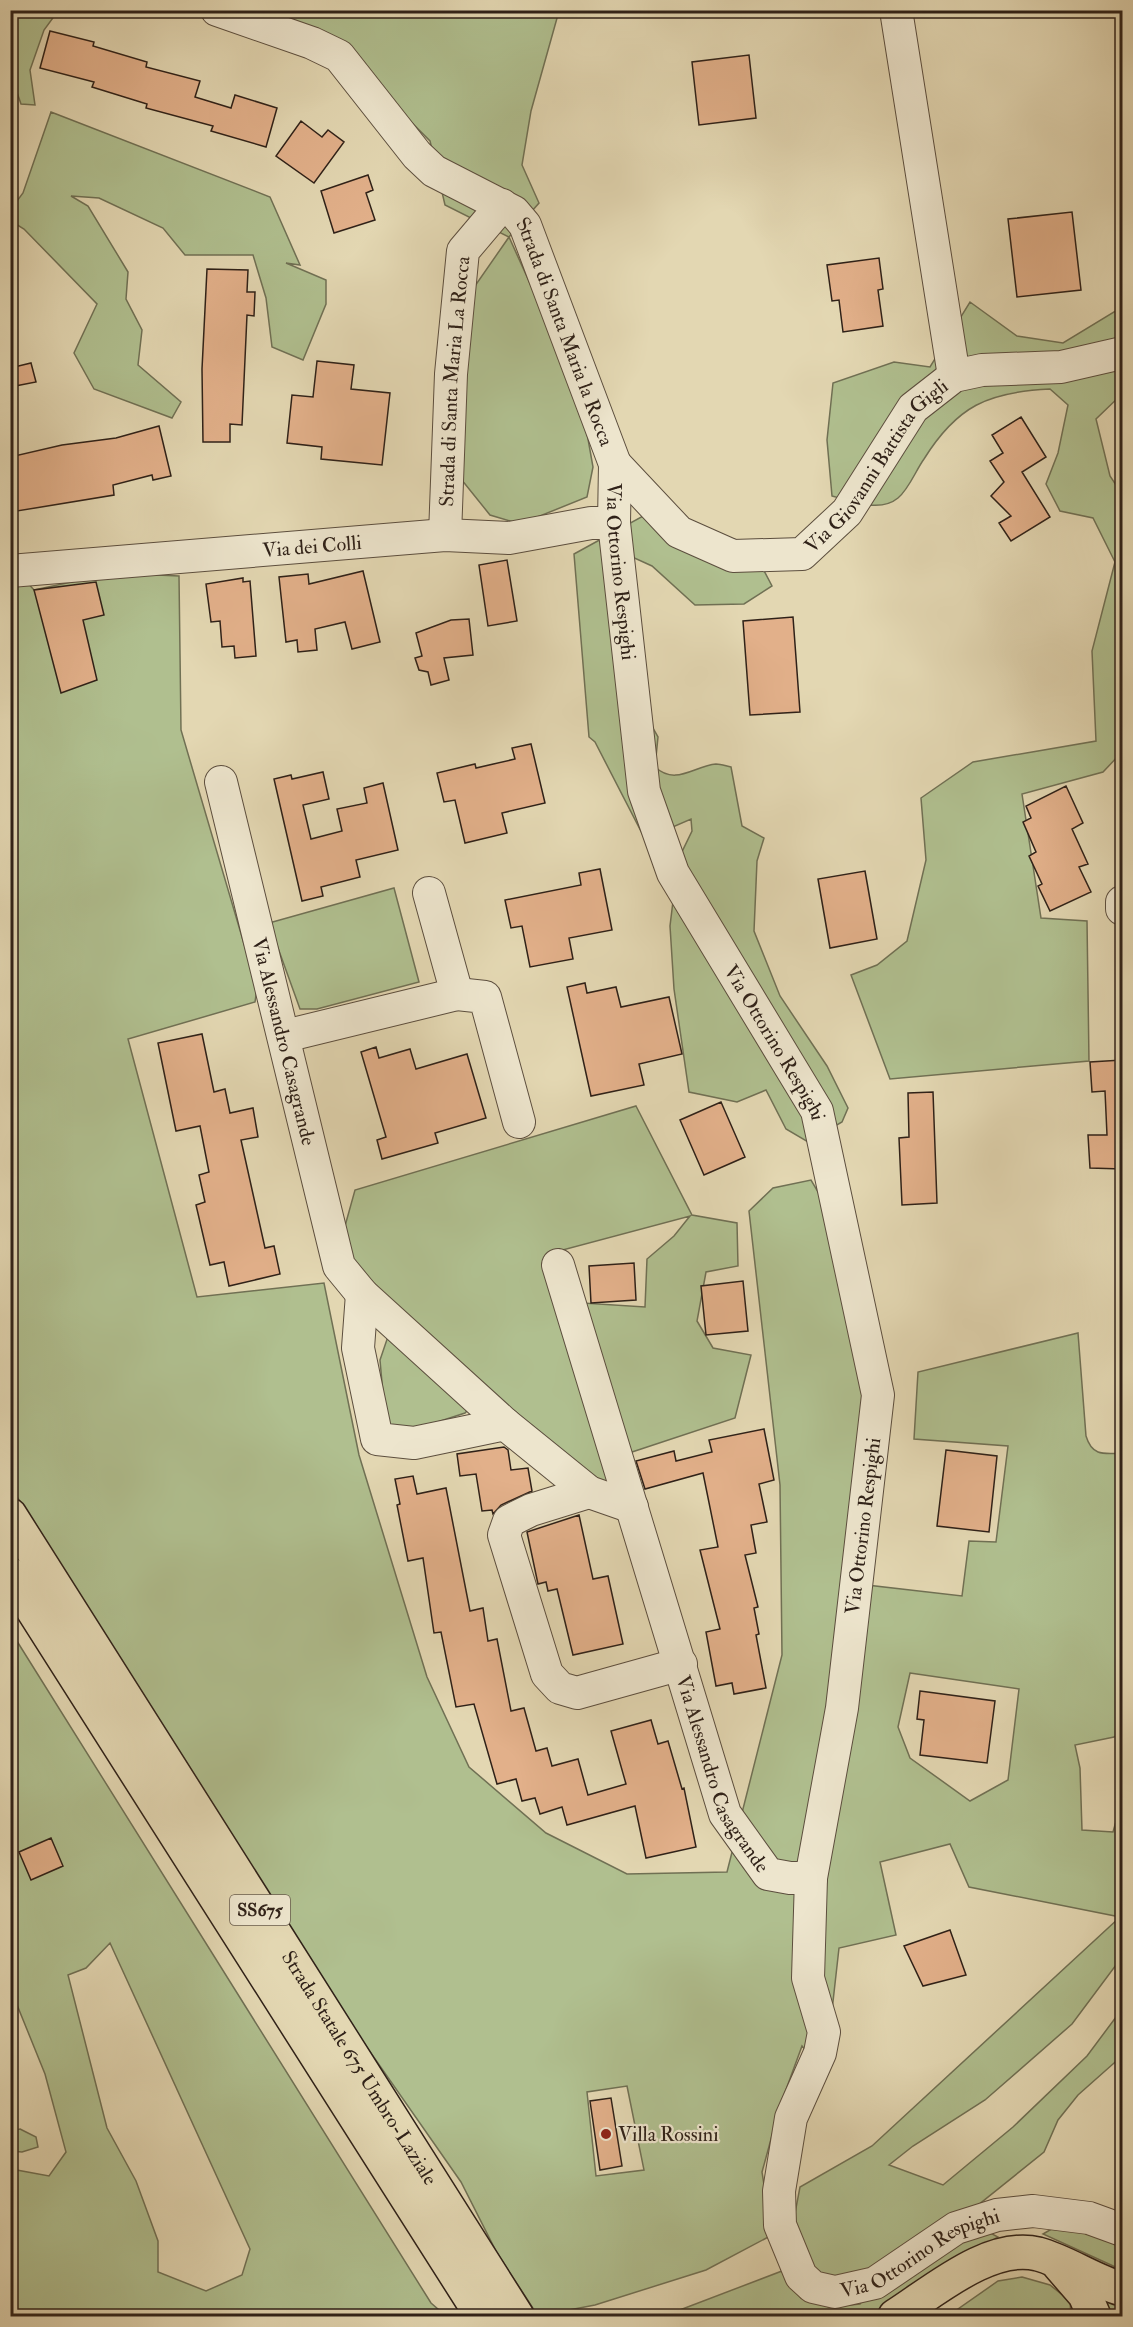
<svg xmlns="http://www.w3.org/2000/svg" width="1133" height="2327" font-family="'IM FELL Double Pica',serif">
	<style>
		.green { fill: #b0bf8f; stroke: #707054; stroke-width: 1.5; fill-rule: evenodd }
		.building { fill: #e2b08a; stroke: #2f2118; stroke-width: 1.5 }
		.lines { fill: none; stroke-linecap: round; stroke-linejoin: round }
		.minor-casing { stroke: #5c4e3e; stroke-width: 34 }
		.highway-casing { stroke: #2f2118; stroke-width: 36 }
		.minor { stroke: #ede5cd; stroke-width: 32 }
		.highway { stroke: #e3d7b2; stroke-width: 33 }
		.poi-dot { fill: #8f2418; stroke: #ede5cd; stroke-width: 2 }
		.labels { text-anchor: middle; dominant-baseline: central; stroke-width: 4.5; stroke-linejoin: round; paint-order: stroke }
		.shield { fill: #ede5cd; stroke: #685c4e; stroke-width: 1.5 }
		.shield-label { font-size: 18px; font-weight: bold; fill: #2f2118 }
		.street-label { font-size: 20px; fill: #2f2118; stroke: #ede5cd }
		.poi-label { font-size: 20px; fill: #2f2118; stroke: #ede5cd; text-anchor: start }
	</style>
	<rect width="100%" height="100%" fill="#e3d7b2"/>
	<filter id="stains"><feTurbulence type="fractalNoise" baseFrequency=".00333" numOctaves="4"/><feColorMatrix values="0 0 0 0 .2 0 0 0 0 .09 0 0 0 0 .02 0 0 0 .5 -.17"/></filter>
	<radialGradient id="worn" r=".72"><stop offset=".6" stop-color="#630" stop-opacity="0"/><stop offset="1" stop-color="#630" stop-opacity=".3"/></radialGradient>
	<path class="green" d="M11,10L58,11L44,30L30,70L35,105L21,104L11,75Z
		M258,11H559L531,111L522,165L539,203L509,237L580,394L593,467L587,497L520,524L490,515L457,474L468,296L509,237L445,205L430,141L380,91Z
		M51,112L270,197L300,265L286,263L326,280V304L303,360L272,347L266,298L253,255H185L163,228L99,198L71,196L88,206L128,272L126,299L142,330L138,365L181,402L172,418L94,389L74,353L97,304L24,229L11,221V209L23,193Z
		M970,302L1017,336L1063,343L1122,307V394L1096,419L1110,476L1122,494V752L1103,772L1022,794L1041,918L1087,921L1089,1061L890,1079L851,975L877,965L907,941L926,860L921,798L973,762L1096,741L1092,651L1115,562L1093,518L1060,511L1046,484L1058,453L1068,405L1050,389C988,392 957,406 924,459C916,470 909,489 898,498C880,513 852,501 832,496L827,440L833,383L894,362L930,367Z
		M643,516L760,563L772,586L744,604L695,605L652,566L628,555L615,661L658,737L655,767C676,786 694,766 716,764C721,764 726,766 731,767L742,826L764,838L757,861L754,931L780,996L827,1066L848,1108L842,1122L808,1142L786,1129L766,1090L737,1102L689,1092L674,989L670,926L678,860L692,831L691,819L645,839L595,742L589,737L574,554Z
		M114,573L179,576L181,730L257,988L255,1002L128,1039L197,1297L324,1283L359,1455L427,1677L469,1767L546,1833L627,1874L727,1872L782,1655L780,1485L749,1211L773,1188L811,1180L824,1202L861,1375L865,1421L867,1585L962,1596L969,1541L996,1542L1008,1446L914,1439L918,1372L1078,1333L1086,1436C1092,1456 1103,1454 1122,1453V1731L1114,1737L1075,1745L1080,1768L1082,1830L1113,1832L1122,1800V1957L1072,2024L985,2100L913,2146L889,2165L943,2185L1013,2127L1087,2056L1122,2009V2056L1078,2095L1058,2120L1044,2152L967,2214L975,2225L998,2237L872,2316H664L782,2271L801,2298L829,2307L860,2304L867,2294C854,2277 839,2274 818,2279L791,2234L800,2187L872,2146L1120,1917L969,1887L950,1844L880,1862L896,1935L839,1948L825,2073L802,2046L780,2106L762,2172L772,2235L706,2270L595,2305L538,2316L497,2253L461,2182L271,1910L11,1487L10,583L25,580L34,590ZM910,1673L1019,1689L1008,1780L970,1801L910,1758L898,1727ZM627,2086L644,2170L596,2176L587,2092Z
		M394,888L419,982L317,1009H300L269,923Z
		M636,1106L692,1215L737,1223L738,1266L706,1272L697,1321L713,1348L751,1355L735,1418L629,1453L583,1303L645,1307L647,1259L674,1236L690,1216L555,1252L615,1484L606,1486L487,1389L465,1413L416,1429L386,1428L380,1360L398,1307L354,1267L345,1226L355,1190Z
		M10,1630L431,2303L446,2316H16L11,2314V2169L49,2176L66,2152L45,2074L11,1990ZM110,1943L250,2249L242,2275L206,2291L158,2272V2241L136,2181L107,2128L68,1975L86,1968Z
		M20,2129L36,2137L38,2147L22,2152L11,2151V2131Z
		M1055,2227L1122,2241V2270L1043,2234Z
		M1022,2277L1050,2285L1070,2301L1071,2316H948L998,2281Z
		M1106,2299L1122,2303V2316H1111Z"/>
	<path class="building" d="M50,31L94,42L93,46L147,62L146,67L200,81L195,97L231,108L235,95L277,108L266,147L211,131L213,126L146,108L147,104L92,87L94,82L40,68Z
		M749,55L756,118L699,125L692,62Z
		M301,121L322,137L328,130L344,142L314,183L276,156Z
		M368,175L373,190L366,193L375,220L334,233L321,191Z
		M1072,212L1081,290L1017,297L1008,219Z
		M879,258L883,289L878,290L883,326L843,332L839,300L832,301L827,265Z
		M207,269L248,270L247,292H255L254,316L247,315L242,425L230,424V442H203L202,369Z
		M317,361L354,365L351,389L390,393L382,465L321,459L322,447L287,443L292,395L313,397Z
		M31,363L36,382L10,387V368Z
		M1021,417L1046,457L1022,472L1050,517L1011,541L999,523L1011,516L991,496L1004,482L990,461L1003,453L992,435Z
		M159,426L171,476L153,480L152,475L113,485L114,495L17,511L10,477V457L62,445L116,438Z
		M507,560L517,621L488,626L479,565Z
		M363,571L380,642L352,649L345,622L315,629L317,650L298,652L297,640L286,642L279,577L308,574L309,584Z
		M243,578V582L250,581L256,656L235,658L234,646L222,647L220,621L211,622L206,584Z
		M96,582L104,615L83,620L97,680L61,693L34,590Z
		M793,617L800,712L750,715L743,621Z
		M469,619L473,655L444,658L449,680L431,685L428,672L419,670L415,658L422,656L416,633L451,620Z
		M531,744L545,803L502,813L507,833L465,843L455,800L444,802L437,773L475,764L476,768L515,759L512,748Z
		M323,772L329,799L303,805L311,839L342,831L337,809L367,803L364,788L383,783L398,850L356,860L360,877L321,887L323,896L302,901L274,779L291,775L292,779Z
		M1066,786L1083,823L1072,829L1088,864L1079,867L1091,892L1050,911L1038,886L1042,884L1029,856L1036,852L1023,822L1031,818L1026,806Z
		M600,869L612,930L569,938L573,959L530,967L522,926L511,928L505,900L581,885L579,873Z
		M865,871L877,939L830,948L818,879Z
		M585,983L587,993L616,987L621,1007L669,997L682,1054L639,1064L644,1085L591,1096L567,987Z
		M202,1034L214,1092L225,1089L230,1113L253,1108L258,1137L241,1140L265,1248L274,1246L280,1274L229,1286L224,1262L210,1265L196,1205L205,1202L199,1175L209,1172L200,1126L176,1131L158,1043Z
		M376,1047L379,1058L410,1049L416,1069L467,1054L486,1118L435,1133L438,1143L382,1159L377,1140L386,1137L361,1052Z
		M1122,1060V1169L1090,1168L1088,1135H1107L1105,1091L1092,1092L1090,1062Z
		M933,1092L937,1203L902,1205L899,1138L909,1137L908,1093Z
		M721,1102L745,1157L704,1175L680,1120Z
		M634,1263L636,1300L591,1303L589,1266Z
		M743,1281L748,1331L706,1335L701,1286Z
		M764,1429L774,1480L759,1484L767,1522L751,1525L756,1553L745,1555L758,1607L754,1608L759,1634L756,1635L766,1688L734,1694L732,1683L716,1686L706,1632L720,1629L700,1550L718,1547L703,1473L645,1489L636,1461L674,1451L676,1461L712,1452L709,1440Z
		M504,1447L508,1450L511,1470L528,1468L532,1491L501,1505L493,1514L492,1510L482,1511L476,1474L460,1476L457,1454Z
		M946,1450L997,1456L989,1532L937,1526Z
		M413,1476L417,1494L446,1488L470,1611L483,1608L488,1641L497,1639L511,1711L524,1708L536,1751L547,1748L552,1766L578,1759L588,1795L626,1784L611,1731L651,1720L658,1744L668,1741L682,1789L684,1788L696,1847L646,1858L635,1806L567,1825L562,1807L540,1814L535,1798L522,1801L516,1779L497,1784L474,1704L456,1707L441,1632L434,1633L423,1558L408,1561L397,1505L400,1504L395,1479Z
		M579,1515L593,1579L608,1576L623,1644L573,1655L557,1589L548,1591L546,1582L538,1584L527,1532Z
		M920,1691L995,1701L987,1763L920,1755L924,1720L917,1719Z
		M51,1838L63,1866L31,1880L19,1852Z
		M950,1930L966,1975L923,1986L904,1946Z
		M611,2098L622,2166L600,2170L590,2101Z"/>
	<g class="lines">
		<g class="minor-casing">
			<g id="minor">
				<path id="s1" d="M217,10L312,43L339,56L417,155L434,171L514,212L525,225L615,464L614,523L644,791L673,873L817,1111L878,1395L842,1708L811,1878L808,1978L824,2032L820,2053L791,2118L779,2191L780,2225L801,2276L813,2287L835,2292L875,2283L956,2228L997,2215L1033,2211L1089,2218L1122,2230"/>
				<path d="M896,10L954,376"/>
				<path id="s2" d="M615,464L679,532L733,556L802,554L847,512L913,408L954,376L982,370L1061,367L1122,353"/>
				<path id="s3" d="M445,535L451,374L463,251L502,205"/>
				<path id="s4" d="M10,571L445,535L509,538L591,523H614"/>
				<path id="s5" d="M221,782L339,1266L362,1294L505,1424L589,1492L632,1507"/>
				<path d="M1122,902V909"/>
				<path d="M457,994L485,997L519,1122"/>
				<path d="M285,1036L457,994L429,893"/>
				<path id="s6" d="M558,1265L725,1814L768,1874L790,1878H811"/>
				<path d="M362,1294L358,1348L377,1439L414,1443L505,1424"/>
				<path d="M589,1492L531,1510L509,1521L504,1535L547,1674L560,1688L577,1693L681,1664"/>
			</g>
		</g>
		<g class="highway-casing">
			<g id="highway">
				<path id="s7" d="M10,1515L517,2316"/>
				<path d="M10,1574L482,2316"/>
				<path d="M1059,2265L1085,2295L1094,2316"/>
				<path d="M895,2316C933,2292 990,2242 1038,2254C1067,2262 1093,2281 1122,2289"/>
			</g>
		</g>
		<use href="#minor" class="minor"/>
		<use href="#highway" class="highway"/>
	</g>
	<circle class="poi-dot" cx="606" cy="2134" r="6"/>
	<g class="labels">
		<rect class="shield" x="230" y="1895" width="60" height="30" rx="4.5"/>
		<g class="shield-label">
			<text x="260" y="1910">SS675</text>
		</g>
		<g class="street-label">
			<text stroke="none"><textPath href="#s1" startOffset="501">Strada di Santa Maria la Rocca</textPath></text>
			<text stroke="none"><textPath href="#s3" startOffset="154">Strada di Santa Maria La Rocca</textPath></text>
			<text stroke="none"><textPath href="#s2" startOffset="338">Via Giovanni Battista Gigli</textPath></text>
			<text stroke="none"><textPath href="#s4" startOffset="303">Via dei Colli</textPath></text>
			<text stroke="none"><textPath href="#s1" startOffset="750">Via Ottorino Respighi</textPath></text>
			<text stroke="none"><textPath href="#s5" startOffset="267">Via Alessandro Casagrande</textPath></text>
			<text stroke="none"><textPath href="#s1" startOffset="1256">Via Ottorino Respighi</textPath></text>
			<text transform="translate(863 1526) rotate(-83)">Via Ottorino Respighi</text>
			<text stroke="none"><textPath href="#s6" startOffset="536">Via Alessandro Casagrande</textPath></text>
			<text stroke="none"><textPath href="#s7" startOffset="654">Strada Statale 675 Umbro-Laziale</textPath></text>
			<text stroke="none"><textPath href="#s1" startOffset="2660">Via Ottorino Respighi</textPath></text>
		</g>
		<g class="poi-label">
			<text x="618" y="2134">Villa Rossini</text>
		</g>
	</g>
	<rect width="1133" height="2327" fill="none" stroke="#e3d7b2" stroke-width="36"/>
	<rect x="12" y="12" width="1109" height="2303" fill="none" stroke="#2f2118" stroke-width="3"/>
	<rect x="18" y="18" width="1097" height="2291" fill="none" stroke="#2f2118" stroke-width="1.5"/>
	<rect width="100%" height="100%" filter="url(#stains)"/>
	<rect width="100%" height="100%" fill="url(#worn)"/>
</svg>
